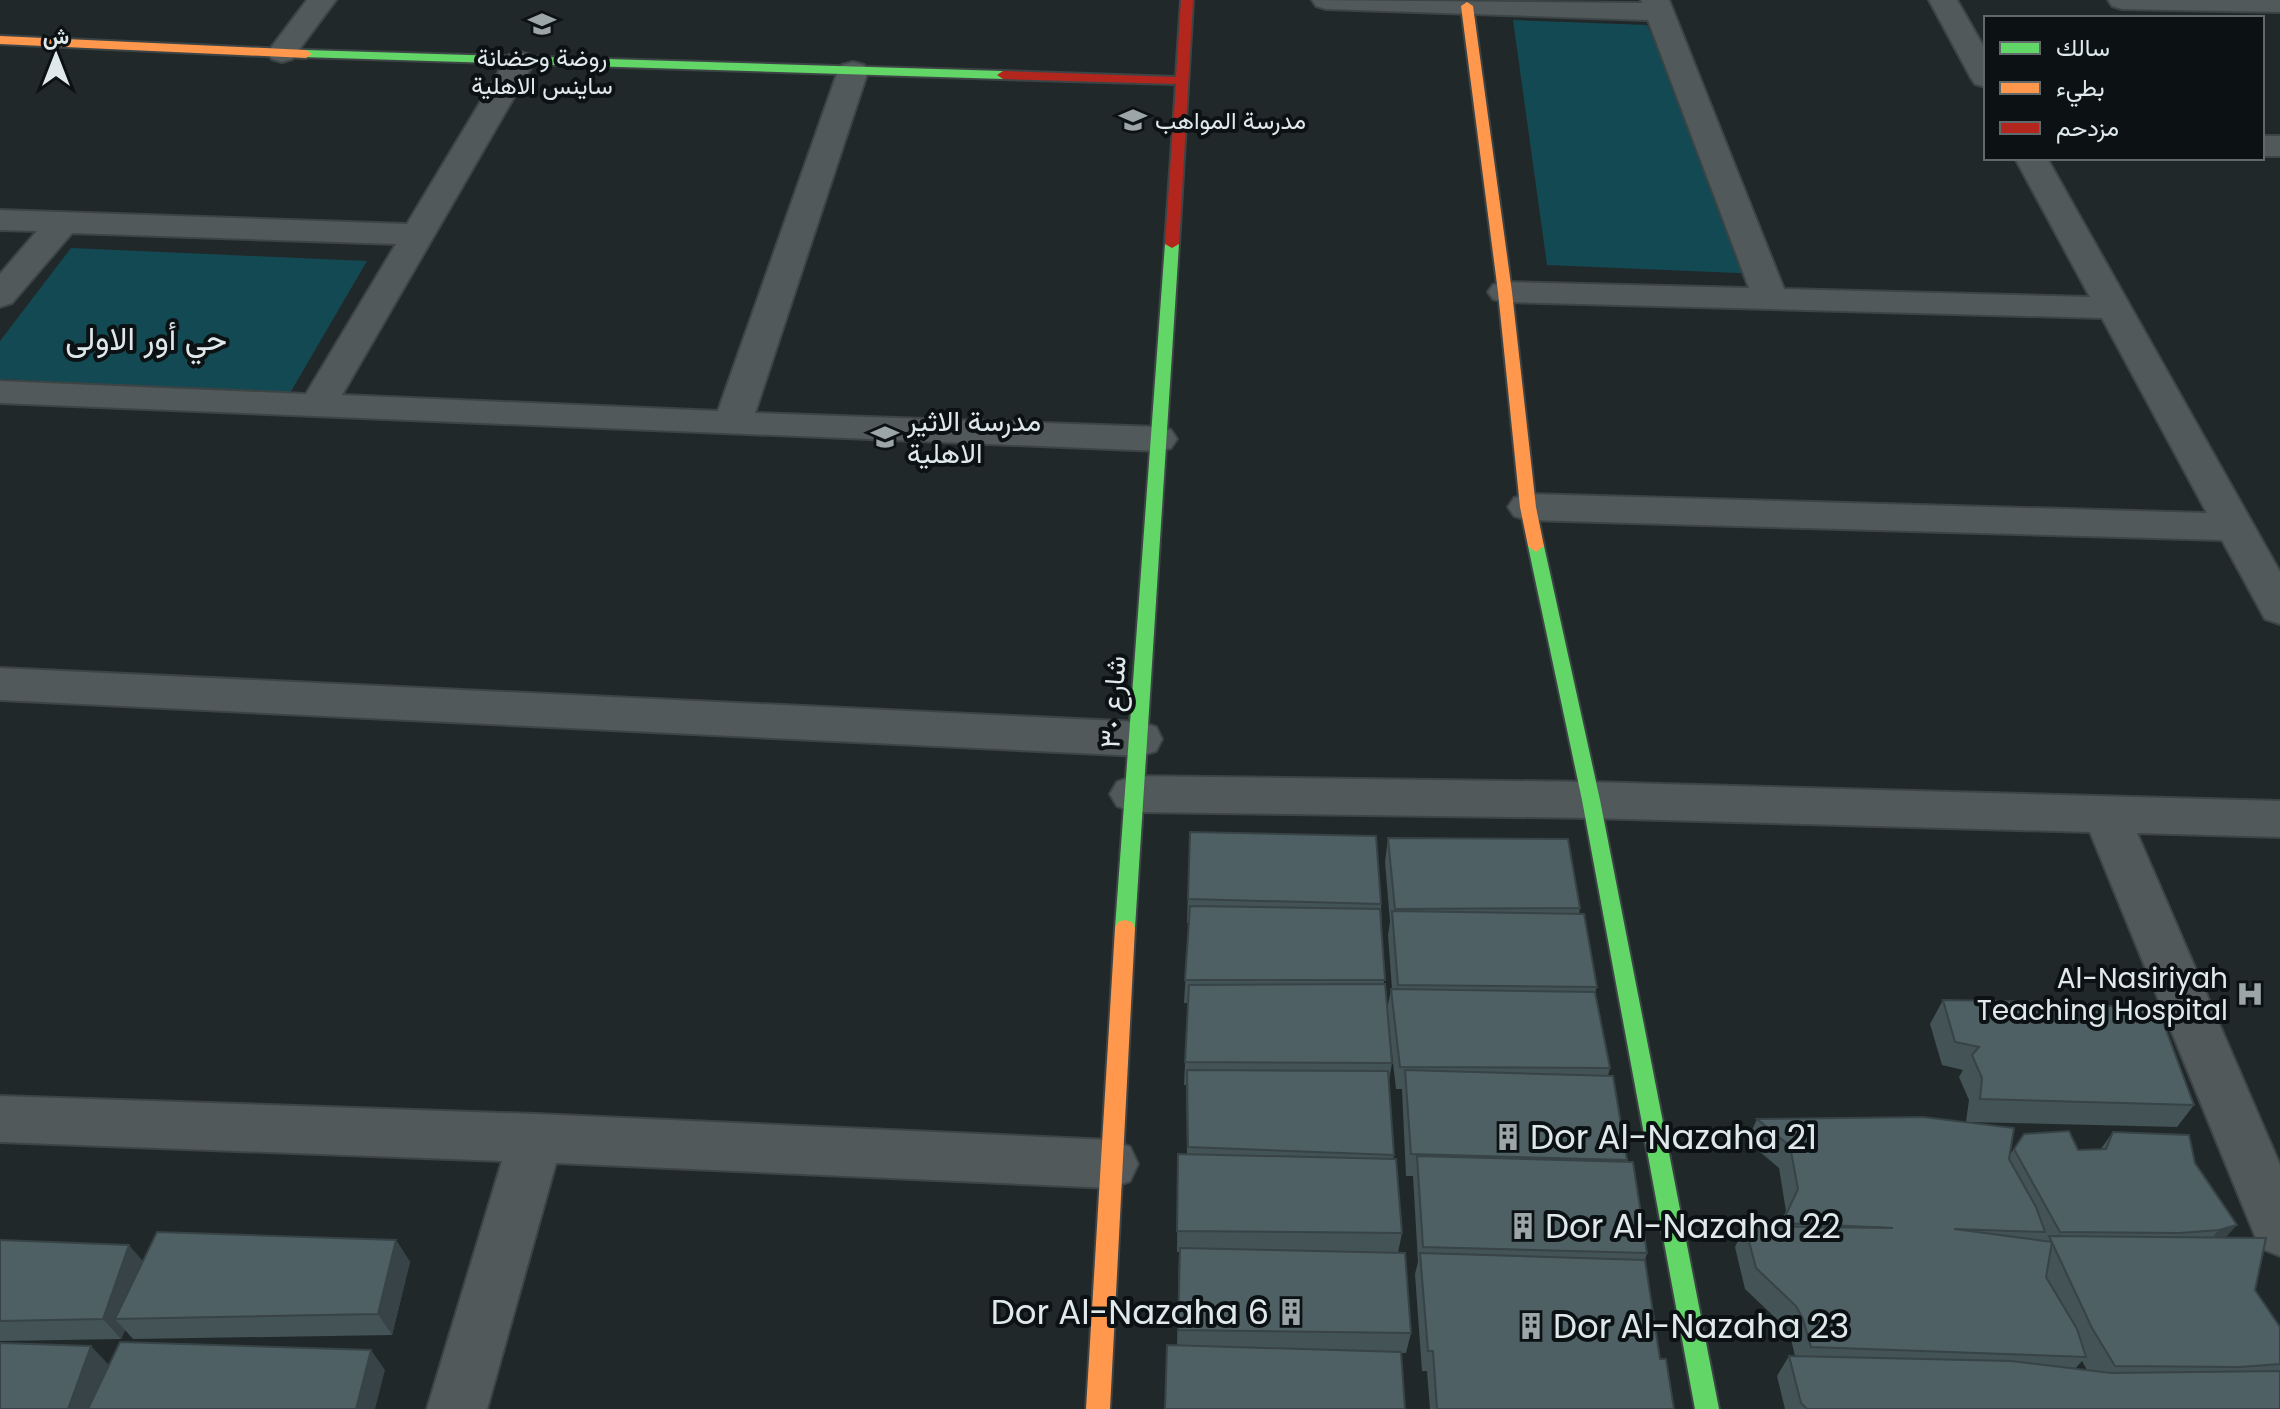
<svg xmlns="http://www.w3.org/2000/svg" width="2280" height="1409" font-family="Poppins,Vazirmatn,sans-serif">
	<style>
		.green { fill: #134952 }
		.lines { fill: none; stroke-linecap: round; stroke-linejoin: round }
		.street-casing { stroke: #3d4445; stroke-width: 4 }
		.fast-casing { stroke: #3d4445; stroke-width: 4 }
		.slow-casing { stroke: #3d4445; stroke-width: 4 }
		.jam-casing { stroke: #3d4445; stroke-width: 4 }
		.street { fill: #52595a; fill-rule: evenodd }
		.fast { fill: #63d668; fill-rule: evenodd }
		.slow { fill: #ff974d; fill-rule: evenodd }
		.jam { fill: #b3261e; fill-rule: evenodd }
		.wall { fill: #435356; fill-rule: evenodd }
		.shaded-wall { fill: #374346 }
		.building { fill: #4e6064; stroke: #374346; stroke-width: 2 }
		.labels { text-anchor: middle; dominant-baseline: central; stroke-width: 8; stroke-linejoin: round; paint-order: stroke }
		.far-poi-label { font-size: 24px; fill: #dfe9eb; stroke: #0c1214 }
		.poi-label { font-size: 28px; fill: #dfe9eb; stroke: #0c1214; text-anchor: start }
		.street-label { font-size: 28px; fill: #dfe9eb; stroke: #0c1214 }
		.quarter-label { font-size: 32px; fill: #dfe9eb; stroke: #0c1214 }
		.near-poi-label { font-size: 34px; fill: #dfe9eb; stroke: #0c1214; text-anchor: start }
	</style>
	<rect width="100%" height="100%" fill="#21282a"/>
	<path class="green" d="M1513,20L1647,25L1761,274L1547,265Z
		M71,248L367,261L290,393L0,379V341Z"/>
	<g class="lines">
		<g class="street-casing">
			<path id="street" d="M307,0H336L292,59L282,62L272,59L267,53Z
				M1312,0L1642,3L1641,0H1669L1784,289L2090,297L2015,158H2047L2280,572V624L2265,619L2222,540L1528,520L1514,516L1508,507L1514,498L1528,494L2207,513L2102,318L1505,302L1493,299L1488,292L1493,285L1505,282L1749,288L1648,20L1326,9L1316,6Z
				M1929,0H1957L1986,51V87L1975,84L1971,78Z
				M2108,0H2280V12L2122,9L2112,6Z
				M520,52L531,55L535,61L342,395L718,411L838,71L842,65L853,62L864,65L868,71L755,413L1158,427L1171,430L1177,439L1171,448L1158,451L0,403V381L306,394L396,244L72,233L12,303L0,307V274L37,231L0,230V210L407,224L505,61L509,55Z
				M2262,136H2280V156H2262Z
				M0,668L1140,722L1156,727L1162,739L1156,751L1140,756L0,700Z
				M1133,776L1591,782L2280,801V837L2137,833L2280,1165V1256L2260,1248L2090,832L1591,818L1133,812L1117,806L1110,794L1117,782Z
				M0,1096L536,1114L1111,1140L1130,1147L1138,1164L1130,1181L1111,1188L556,1163L487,1409H427L502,1161L0,1142Z"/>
		</g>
		<g class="fast-casing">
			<path id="fast" d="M306,50L1003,71L1009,75L1003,79L302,57L300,54Z
				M1172,240L1179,244L1135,928L1132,934L1125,936L1118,934L1115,928L1165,244Z
				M1536,540L1544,546L1600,800L1719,1409H1695L1582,800L1528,546Z"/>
		</g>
		<g class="slow-casing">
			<path id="slow" d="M1467,2L1473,6L1512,292L1536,507L1544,546L1536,552L1528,546L1520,507L1498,292L1461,6Z
				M0,36L306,50L312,54L306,58L0,44Z
				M1125,920L1132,922L1135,928L1110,1409H1086L1115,928L1118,922Z"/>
		</g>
		<g class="jam-casing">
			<path id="jam" d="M1181,0H1193L1179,244L1172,248L1165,244L1176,84L1003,79L997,75L1003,71L1176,77Z"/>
		</g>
		<use href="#street" class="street"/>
		<use href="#fast" class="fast"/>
		<use href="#slow" class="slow"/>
		<use href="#jam" class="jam"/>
	</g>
	<path class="wall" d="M1190,832L1381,904L1384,984L1387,1010L1391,989H1392L1388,935L1390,922L1385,862L1388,838L1580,908L1579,914L1597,987L1595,992L1610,1068L1608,1076L1647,1253L1645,1260L1660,1359L1674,1409H1430L1427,1371H1422L1415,1274L1418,1262L1413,1176H1406L1402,1089H1396L1389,1027L1392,1063L1389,1080L1394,1155L1393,1159L1402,1233L1398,1253L1411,1333L1406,1353L1177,1345L1179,1252H1177L1178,1154L1187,1155L1186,1085H1184L1188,1003H1184L1189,923H1187Z
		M1943,1000L2194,1105L2177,1127L1966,1122L1969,1100L1959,1077L1963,1070L1942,1065L1930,1024Z
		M1757,1119L2009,1156L2024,1134L2078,1150H2100L2113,1132L2195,1163L2225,1238L2255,1290L2280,1327V1409H1785L1777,1376L1789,1356H1795L1791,1339L1784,1326L1745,1289L1735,1247L1745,1226H1779L1786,1211L1779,1168L1747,1141ZM2082,1361L2087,1370L2075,1369Z
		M0,1240L143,1261L396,1240L410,1262L392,1335L133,1339L125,1330L121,1339L0,1341Z"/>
	<path class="shaded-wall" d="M2237,1225L2218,1246L2200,1251L2219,1230Z
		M396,1240L410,1262L392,1335L378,1314Z
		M129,1245L147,1266L115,1319L125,1330L121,1339L103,1319Z
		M91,1346L110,1366L95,1409H68Z
		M371,1350L385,1370L375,1409H356Z"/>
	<path class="building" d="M1190,832L1376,836L1381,904L1188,899Z
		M1388,838L1568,839L1580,908L1395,909Z
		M1190,906L1380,909L1385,980H1185Z
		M1392,911L1584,914L1597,987L1398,985Z
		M1385,984L1392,1063L1185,1062L1189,985Z
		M1391,989L1595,992L1610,1068L1400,1067Z
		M1943,1000L2072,1002L2159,1011L2194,1105L1980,1099L1982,1078L1972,1055L1979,1047L1955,1042Z
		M1187,1070L1388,1071L1394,1155L1188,1147Z
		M1405,1070L1613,1076L1627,1160L1411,1154Z
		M1923,1117L2014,1128L2009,1159L2036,1207L2045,1232L1954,1229L2052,1242L2046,1277L2077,1329L2086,1357L1811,1347L1803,1319L1796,1306L1756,1268L1745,1226L1893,1228L1782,1223L1798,1189L1790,1146L1757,1119Z
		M2069,1131L2078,1150L2106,1149L2113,1132L2189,1135L2195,1163L2237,1225L2219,1230L2179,1233L2060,1232L2014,1149L2024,1134Z
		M1178,1154L1396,1159L1402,1233L1177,1231Z
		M1417,1156L1633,1162L1647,1253L1423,1247Z
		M157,1232L396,1240L378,1314L115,1319Z
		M2049,1236L2266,1238L2255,1290L2280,1327V1364L2240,1367L2115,1366L2092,1328Z
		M0,1240L129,1245L103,1319L0,1321Z
		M1180,1248L1405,1253L1411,1333L1178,1330Z
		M1420,1253L1645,1260L1660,1359H1666L1674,1409H1437L1433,1351H1428Z
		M120,1342L371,1350L356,1409H88Z
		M0,1343L91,1346L68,1409H0Z
		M1167,1345L1401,1352L1405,1409H1165Z
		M1789,1356L2011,1361L2111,1373L2280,1371V1409H1807L1801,1403Z"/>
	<defs>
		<g id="school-bare" transform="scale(2.16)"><path d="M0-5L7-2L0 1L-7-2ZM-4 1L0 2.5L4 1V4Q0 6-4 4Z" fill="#9ca5a7" stroke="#0c1214" stroke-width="2.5" paint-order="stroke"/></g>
		<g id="hospital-bare" transform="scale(2.16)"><path d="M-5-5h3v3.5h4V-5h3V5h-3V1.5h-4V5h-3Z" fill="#9ca5a7" stroke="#0c1214" stroke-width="2.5" paint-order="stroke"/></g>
		<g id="building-bare" transform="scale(2.16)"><path d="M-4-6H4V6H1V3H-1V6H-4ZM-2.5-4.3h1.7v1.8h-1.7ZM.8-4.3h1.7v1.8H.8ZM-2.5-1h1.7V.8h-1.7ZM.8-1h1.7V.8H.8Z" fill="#9ca5a7" stroke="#0c1214" stroke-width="2.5" paint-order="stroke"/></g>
	</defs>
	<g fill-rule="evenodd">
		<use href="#school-bare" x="542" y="24"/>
		<use href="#school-bare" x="1133" y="120"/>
		<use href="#school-bare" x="885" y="437"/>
		<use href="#hospital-bare" x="2250" y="994"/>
		<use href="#building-bare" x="1508" y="1137"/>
		<use href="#building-bare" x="1523" y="1226"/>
		<use href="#building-bare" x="1291" y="1312"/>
		<use href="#building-bare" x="1531" y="1326"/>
	</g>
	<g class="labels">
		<g class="far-poi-label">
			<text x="542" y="57">روضة وحضانة<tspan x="542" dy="28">ساينس الاهلية</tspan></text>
			<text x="1155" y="120" text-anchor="start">مدرسة المواهب</text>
		</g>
		<g class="poi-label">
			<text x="907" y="421">مدرسة الاثير<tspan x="907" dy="32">الاهلية</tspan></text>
			<text x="2228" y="978" text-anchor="end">Al-Nasiriyah<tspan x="2228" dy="32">Teaching Hospital</tspan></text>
		</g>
		<g class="street-label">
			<text transform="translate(1113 702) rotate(-86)">شارع ٣٠</text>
		</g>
		<g class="quarter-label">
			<text x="146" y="338">حي أور الاولى</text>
		</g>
		<g class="near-poi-label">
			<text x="1530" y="1137">Dor Al-Nazaha 21</text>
			<text x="1545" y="1226">Dor Al-Nazaha 22</text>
			<text x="1269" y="1312" text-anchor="end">Dor Al-Nazaha 6</text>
			<text x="1553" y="1326">Dor Al-Nazaha 23</text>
		</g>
	</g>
	<rect x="1984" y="16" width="280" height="144" fill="#0c1214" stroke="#60686a" stroke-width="2"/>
	<rect x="2000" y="42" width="40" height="12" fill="#63d668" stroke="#60686a" stroke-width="2"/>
	<text x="2056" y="56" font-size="24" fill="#dfe9eb">سالك</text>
	<rect x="2000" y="82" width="40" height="12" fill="#ff974d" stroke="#60686a" stroke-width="2"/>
	<text x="2056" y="96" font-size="24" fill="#dfe9eb">بطيء</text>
	<rect x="2000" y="122" width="40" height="12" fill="#b3261e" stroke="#60686a" stroke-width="2"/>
	<text x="2056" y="136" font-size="24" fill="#dfe9eb">مزدحم</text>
	<g transform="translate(56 56)" stroke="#0c1214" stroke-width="6" paint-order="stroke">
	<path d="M0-6L14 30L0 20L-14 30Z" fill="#dfe9eb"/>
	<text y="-12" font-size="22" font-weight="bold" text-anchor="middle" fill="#dfe9eb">ش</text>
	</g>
</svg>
